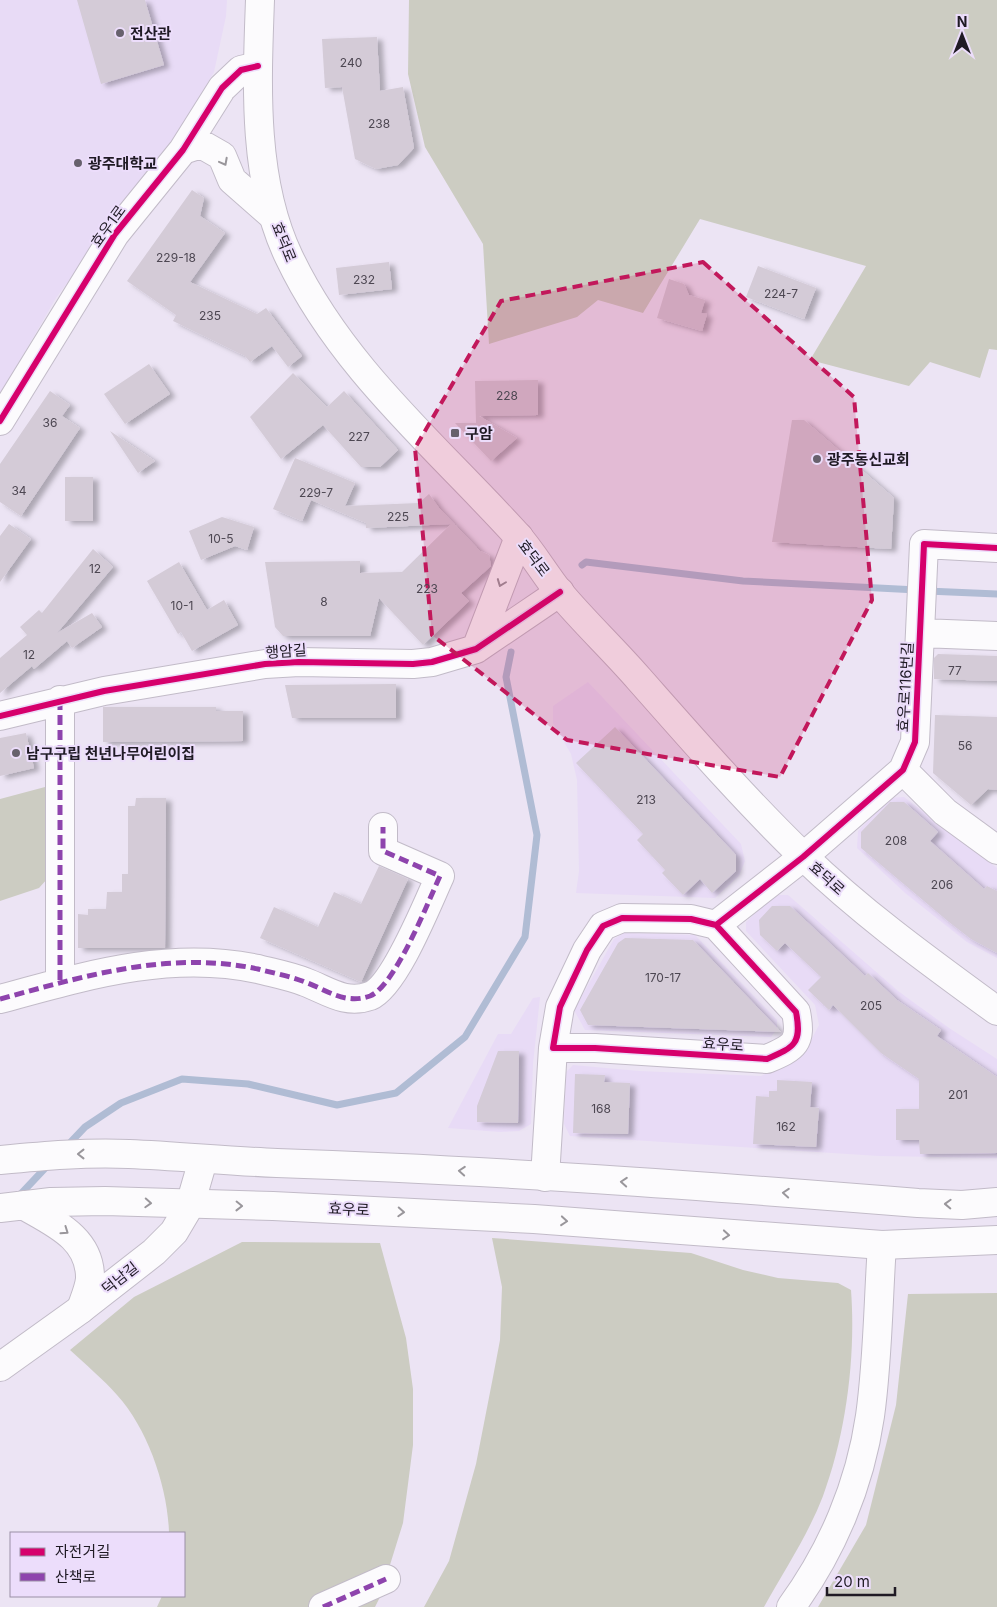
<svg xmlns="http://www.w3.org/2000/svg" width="997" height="1607" font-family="Inter,'Noto Sans KR',sans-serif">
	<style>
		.built { fill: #e8dbf6 }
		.green { fill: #ccccc2 }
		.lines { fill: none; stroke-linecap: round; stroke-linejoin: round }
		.stream { stroke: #b0bcd4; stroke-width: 7 }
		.building { fill: #d4cbd7; filter: url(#shadow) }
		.minor-casing { stroke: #c2bbc8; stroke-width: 30 }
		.major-casing { stroke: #c2bbc8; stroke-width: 30 }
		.minor { stroke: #fcfbfd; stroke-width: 28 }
		.major { stroke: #fcfbfd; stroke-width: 28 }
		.quiet { stroke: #8e44ad; stroke-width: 5; stroke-dasharray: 10 5; stroke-linecap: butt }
		.cycleway-casing { stroke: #ecddfb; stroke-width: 9 }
		.cycleway { stroke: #d6006c; stroke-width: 6 }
		.oneway { stroke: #99969b }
		.marked { fill: #c2185b; fill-opacity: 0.2; stroke: #c2185b; stroke-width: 4; stroke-dasharray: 10 6; stroke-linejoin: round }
		.poi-dot { fill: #67616d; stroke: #ecddfb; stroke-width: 2 }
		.labels { text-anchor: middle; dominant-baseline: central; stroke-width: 4; stroke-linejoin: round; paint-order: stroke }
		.number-label { font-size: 12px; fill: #4d4752 }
		.poi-label { font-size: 15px; font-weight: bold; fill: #1f1a24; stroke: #ecddfb; text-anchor: start }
		.street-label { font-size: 15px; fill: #1f1a24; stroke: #ecddfb }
	</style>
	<defs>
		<filter id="shadow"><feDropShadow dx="5.5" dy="3" stdDeviation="2.5" flood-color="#0004"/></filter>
	</defs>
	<rect width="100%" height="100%" fill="#ece4f4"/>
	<path class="built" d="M0,0H227L226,16L214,72L183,125L56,298L0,395Z
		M588,682L741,844L745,861L739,876L715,898L576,893L579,871L577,780L571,754L553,723V706Z
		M904,797L997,868V958L967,942L905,893L857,848L858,831L890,798Z
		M775,895H788L898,991L949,1028L997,1059V1158L879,1156L570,1136L564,1124L566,1072L573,1065L639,1071L761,1076L780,1067L808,1046L819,1025L815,1005L746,931V922Z
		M624,933L695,935L777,1020V1029L771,1037L585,1030L574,1010L614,939Z
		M540,997L533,1064L531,1124L519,1131L500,1132L448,1128L498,1034H511L533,998Z"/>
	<path class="green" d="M409,0H997V350L989,349L980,378L930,362L909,386L810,360L866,266L700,219L643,313L598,300L577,317L489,344L483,244L425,147L408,74Z
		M45,787L48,878L39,888L0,901V799Z
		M492,1238L691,1253L743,1270L778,1278L838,1283L851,1290C856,1357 846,1434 823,1496C808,1535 784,1571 764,1607H424L449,1561L476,1464L493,1377L500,1340L502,1287Z
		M242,1242L380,1243L406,1338L413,1389V1445L403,1523L380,1597L375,1607H157L162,1596H184V1533H169C168,1488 148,1429 117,1395C103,1379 86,1365 70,1350L134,1297Z
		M997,1293V1607H818L866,1525L896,1405L908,1294Z"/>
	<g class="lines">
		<path class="stream" d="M582,565L586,562L743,581L917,590
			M927,591L997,594
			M67,1146L85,1127L121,1103L182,1079L248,1084L337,1105L396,1093L465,1037L525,937L537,835L506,677L511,652
			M17,1198L49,1164"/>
	</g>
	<path class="building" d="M77,0H145L164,65L101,84Z
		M377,37L380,91L403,87L414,148L398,165L376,169L355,159L342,87L325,88L322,39Z
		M192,190L204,198L200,216L225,233L190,282L257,314L266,308L302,356L288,367L272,346L250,362L245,356L173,321L176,315L127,281Z
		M389,262L392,289L339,295L336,268Z
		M758,266L816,288L804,319L746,297Z
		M669,279L684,284L689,295L705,300L701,313L707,314L702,331L657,318Z
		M149,364L170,394L125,424L104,394Z
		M293,373L327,407L344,391L398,450L380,467H361L323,425L281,459L250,417Z
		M538,380V415L479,416L517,438L491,461L455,423H476L475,381Z
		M50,391L70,405L62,416L80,428L21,516L0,502V464Z
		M792,420H804L894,498L891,549L772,542Z
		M110,431L155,461L138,473Z
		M295,458L355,483L345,506L419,503L429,494L439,508L480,551L489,555L491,566L461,593L469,601L423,645L379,598L370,636H283L275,627L265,562L360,561V573L402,572L451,524L366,528V523L311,500L302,521L273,509Z
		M65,477H93V521H65Z
		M222,517L254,527L247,550L235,546L201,560L189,531Z
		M9,524L31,539L0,582V536Z
		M93,549L113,567L57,633L92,613L102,627L72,648L67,641L34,669L32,666L0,693V658L27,635L20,627L39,610L42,613Z
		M179,562L207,610L224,600L238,625L192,651L181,632L178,634L147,581Z
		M938,654L997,656V681L934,679V658Z
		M396,684V718H292L285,685Z
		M103,707H216V711H243V741L103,742Z
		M935,715L997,717V790L988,789L971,805L933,773Z
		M615,727L736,855V871L712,893L700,879L683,895L662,873L665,870L637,840L643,834L576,763Z
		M26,733L34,768L0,776V738Z
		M136,798H166L165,948H78V914L88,915V909H106L107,892H122V874H128V806H135Z
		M890,802H904L938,832L930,841L984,889L987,886L997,891V953L971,939L949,922L861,848V832Z
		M379,866L408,879L361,982L260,938L274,907L318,927L334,892L361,904Z
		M772,906H790L865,976L868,973L897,1000L941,1030L937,1036L997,1077V1153L920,1154L919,1140H896V1109H919V1079L881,1053L833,1005L829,1010L808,990L821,977L785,943L777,951L760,935L759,920Z
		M625,938L693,940L781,1032L588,1025L580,1010L618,943Z
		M498,1051H519L518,1123L477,1122V1106Z
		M575,1074L605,1075L604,1082L630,1083L628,1134L573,1133Z
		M777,1080L812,1082L810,1107L819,1108L816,1147L753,1144L756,1096L769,1097V1091H777Z"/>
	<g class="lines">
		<g class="minor-casing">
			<path id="minor" d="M183,150L201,144L222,156L232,180L273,216
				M0,421L115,234L183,150L222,88L241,70L258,66
				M921,633L997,636
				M476,649L519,537
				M60,700V982
				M0,716L104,691L265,664L299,662L413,664L432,662L476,649L560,592
				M903,770L945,812L997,850
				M622,918L691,919L716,925L796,1012C802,1043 795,1047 767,1059L595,1048H553L560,1007L587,950L603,926Z
				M716,925L803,857L903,770L915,742L924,544L997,548
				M0,999C85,976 169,950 258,969C273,973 290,976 305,982C327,990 345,1005 370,996C395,986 428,902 440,876L383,851V827
				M545,1177L553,1048
				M0,1367L81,1309L154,1252L174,1232L190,1205L203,1160
				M323,1607L386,1579
				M791,1607C832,1551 860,1485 870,1416C878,1360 878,1302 882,1245"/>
		</g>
		<g class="major-casing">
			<path id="major" d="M260,0C257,83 252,180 289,257C341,367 436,446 516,534C532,552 544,573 559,592C584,622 613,649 639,679C692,739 745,800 803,856C863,914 930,962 997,1011
				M0,1160C43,1156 86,1152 129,1154C178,1156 227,1161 277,1163C491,1170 705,1186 918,1203L962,1205L997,1202
				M23,1205C54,1223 91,1238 90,1279C89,1289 84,1300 81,1309
				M0,1208L51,1202L105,1201L273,1206L534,1219L882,1245L997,1240"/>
		</g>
		<use href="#minor" class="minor"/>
		<use href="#major" class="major"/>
		<path class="quiet" d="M60,700V982
			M0,999C85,976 169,950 258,969C273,973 290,976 305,982C327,990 345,1005 370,996C395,986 428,902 440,876L383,851V827
			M323,1607L386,1579"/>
		<g class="cycleway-casing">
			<path id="cycleway" d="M0,421L115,234L183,150L222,88L241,70L258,66
				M0,716L104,691L265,664L299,662L413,664L432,662L476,649L560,592
				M622,918L691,919L716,925L796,1012C802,1043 795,1047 767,1059L595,1048H553L560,1007L587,950L603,926Z
				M716,925L803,857L903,770L915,742L924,544L997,548"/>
		</g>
		<use href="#cycleway" class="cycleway"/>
	</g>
	<defs><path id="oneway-chevron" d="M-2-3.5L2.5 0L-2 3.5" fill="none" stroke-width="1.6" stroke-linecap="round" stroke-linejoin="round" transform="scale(1.25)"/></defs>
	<g class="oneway">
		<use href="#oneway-chevron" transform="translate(224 162) rotate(62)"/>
		<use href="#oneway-chevron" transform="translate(501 583) rotate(111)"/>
		<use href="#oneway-chevron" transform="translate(81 1154) rotate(180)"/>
		<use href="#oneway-chevron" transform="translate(462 1171) rotate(-176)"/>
		<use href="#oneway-chevron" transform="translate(624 1182) rotate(-176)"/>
		<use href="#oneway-chevron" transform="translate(786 1193) rotate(-176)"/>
		<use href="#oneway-chevron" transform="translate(148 1203) rotate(3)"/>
		<use href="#oneway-chevron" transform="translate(948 1204) rotate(-178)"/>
		<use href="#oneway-chevron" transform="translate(239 1206) rotate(1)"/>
		<use href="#oneway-chevron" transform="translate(401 1212) rotate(3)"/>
		<use href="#oneway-chevron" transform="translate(564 1221) rotate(5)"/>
		<use href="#oneway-chevron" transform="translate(65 1231) rotate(35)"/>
		<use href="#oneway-chevron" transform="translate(726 1235) rotate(5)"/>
	</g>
	<path class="marked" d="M703,262L854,397L872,600L780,777L567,740L432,635L415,448L501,301Z"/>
	<g class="poi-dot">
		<circle cx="120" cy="33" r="5"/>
		<circle cx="78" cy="163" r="5"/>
		<rect x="450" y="428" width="10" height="10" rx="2.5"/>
		<circle cx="817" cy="459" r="5"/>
		<circle cx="16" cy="753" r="5"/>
	</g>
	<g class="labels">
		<g class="number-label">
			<text x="351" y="62">240</text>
			<text x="379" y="123">238</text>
			<text x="176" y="257">229-18</text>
			<text x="364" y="279">232</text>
			<text x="781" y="293">224-7</text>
			<text x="210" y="315">235</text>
			<text x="507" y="395">228</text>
			<text x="50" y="422">36</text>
			<text x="359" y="436">227</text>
			<text x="19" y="490">34</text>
			<text x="316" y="492">229-7</text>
			<text x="398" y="516">225</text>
			<text x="221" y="538">10-5</text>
			<text x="95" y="568">12</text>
			<text x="427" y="588">223</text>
			<text x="324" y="601">8</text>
			<text x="182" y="605">10-1</text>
			<text x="29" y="654">12</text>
			<text x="955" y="670">77</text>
			<text x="965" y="745">56</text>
			<text x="646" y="799">213</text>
			<text x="896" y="840">208</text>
			<text x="942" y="884">206</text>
			<text x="663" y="977">170-17</text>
			<text x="871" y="1005">205</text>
			<text x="958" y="1094">201</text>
			<text x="601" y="1108">168</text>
			<text x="786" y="1126">162</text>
		</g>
		<g class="poi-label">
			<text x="130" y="33">전산관</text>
			<text x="88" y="163">광주대학교</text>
			<text x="465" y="433">구암</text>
			<text x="827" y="459">광주동신교회</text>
			<text x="26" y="753">남구구립 천년나무어린이집</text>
		</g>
		<g class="street-label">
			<text transform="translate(108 226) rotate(-54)">효우1로</text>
			<text transform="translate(284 242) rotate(68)">효덕로</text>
			<text transform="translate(534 558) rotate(53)">효덕로</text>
			<text transform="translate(286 651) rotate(-4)">행암길</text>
			<text transform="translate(905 687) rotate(-87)">효우로116번길</text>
			<text transform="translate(827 878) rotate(42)">효덕로</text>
			<text transform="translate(723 1044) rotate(4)">효우로</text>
			<text transform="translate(349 1209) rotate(3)">효우로</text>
			<text transform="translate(120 1278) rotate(-38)">덕남길</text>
		</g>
	</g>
	<rect x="10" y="1532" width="175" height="65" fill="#ecddfb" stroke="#9a8fa5"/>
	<rect x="20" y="1548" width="25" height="8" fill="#d6006c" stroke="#9a8fa5"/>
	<text x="55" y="1557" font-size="15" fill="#1f1a24">자전거길</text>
	<rect x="20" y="1573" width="25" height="8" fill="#8e44ad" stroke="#9a8fa5"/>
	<text x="55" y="1582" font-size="15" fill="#1f1a24">산책로</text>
	<g transform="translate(962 35)" stroke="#ecddfb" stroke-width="4" paint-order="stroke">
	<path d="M0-4L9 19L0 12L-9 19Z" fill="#1f1a24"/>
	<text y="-8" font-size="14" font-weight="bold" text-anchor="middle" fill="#1f1a24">N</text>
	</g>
	<path d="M827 1587v8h68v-8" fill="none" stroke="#1f1a24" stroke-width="2.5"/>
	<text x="834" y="1587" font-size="15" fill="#1f1a24" stroke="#ecddfb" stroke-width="4" paint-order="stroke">20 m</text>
</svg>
